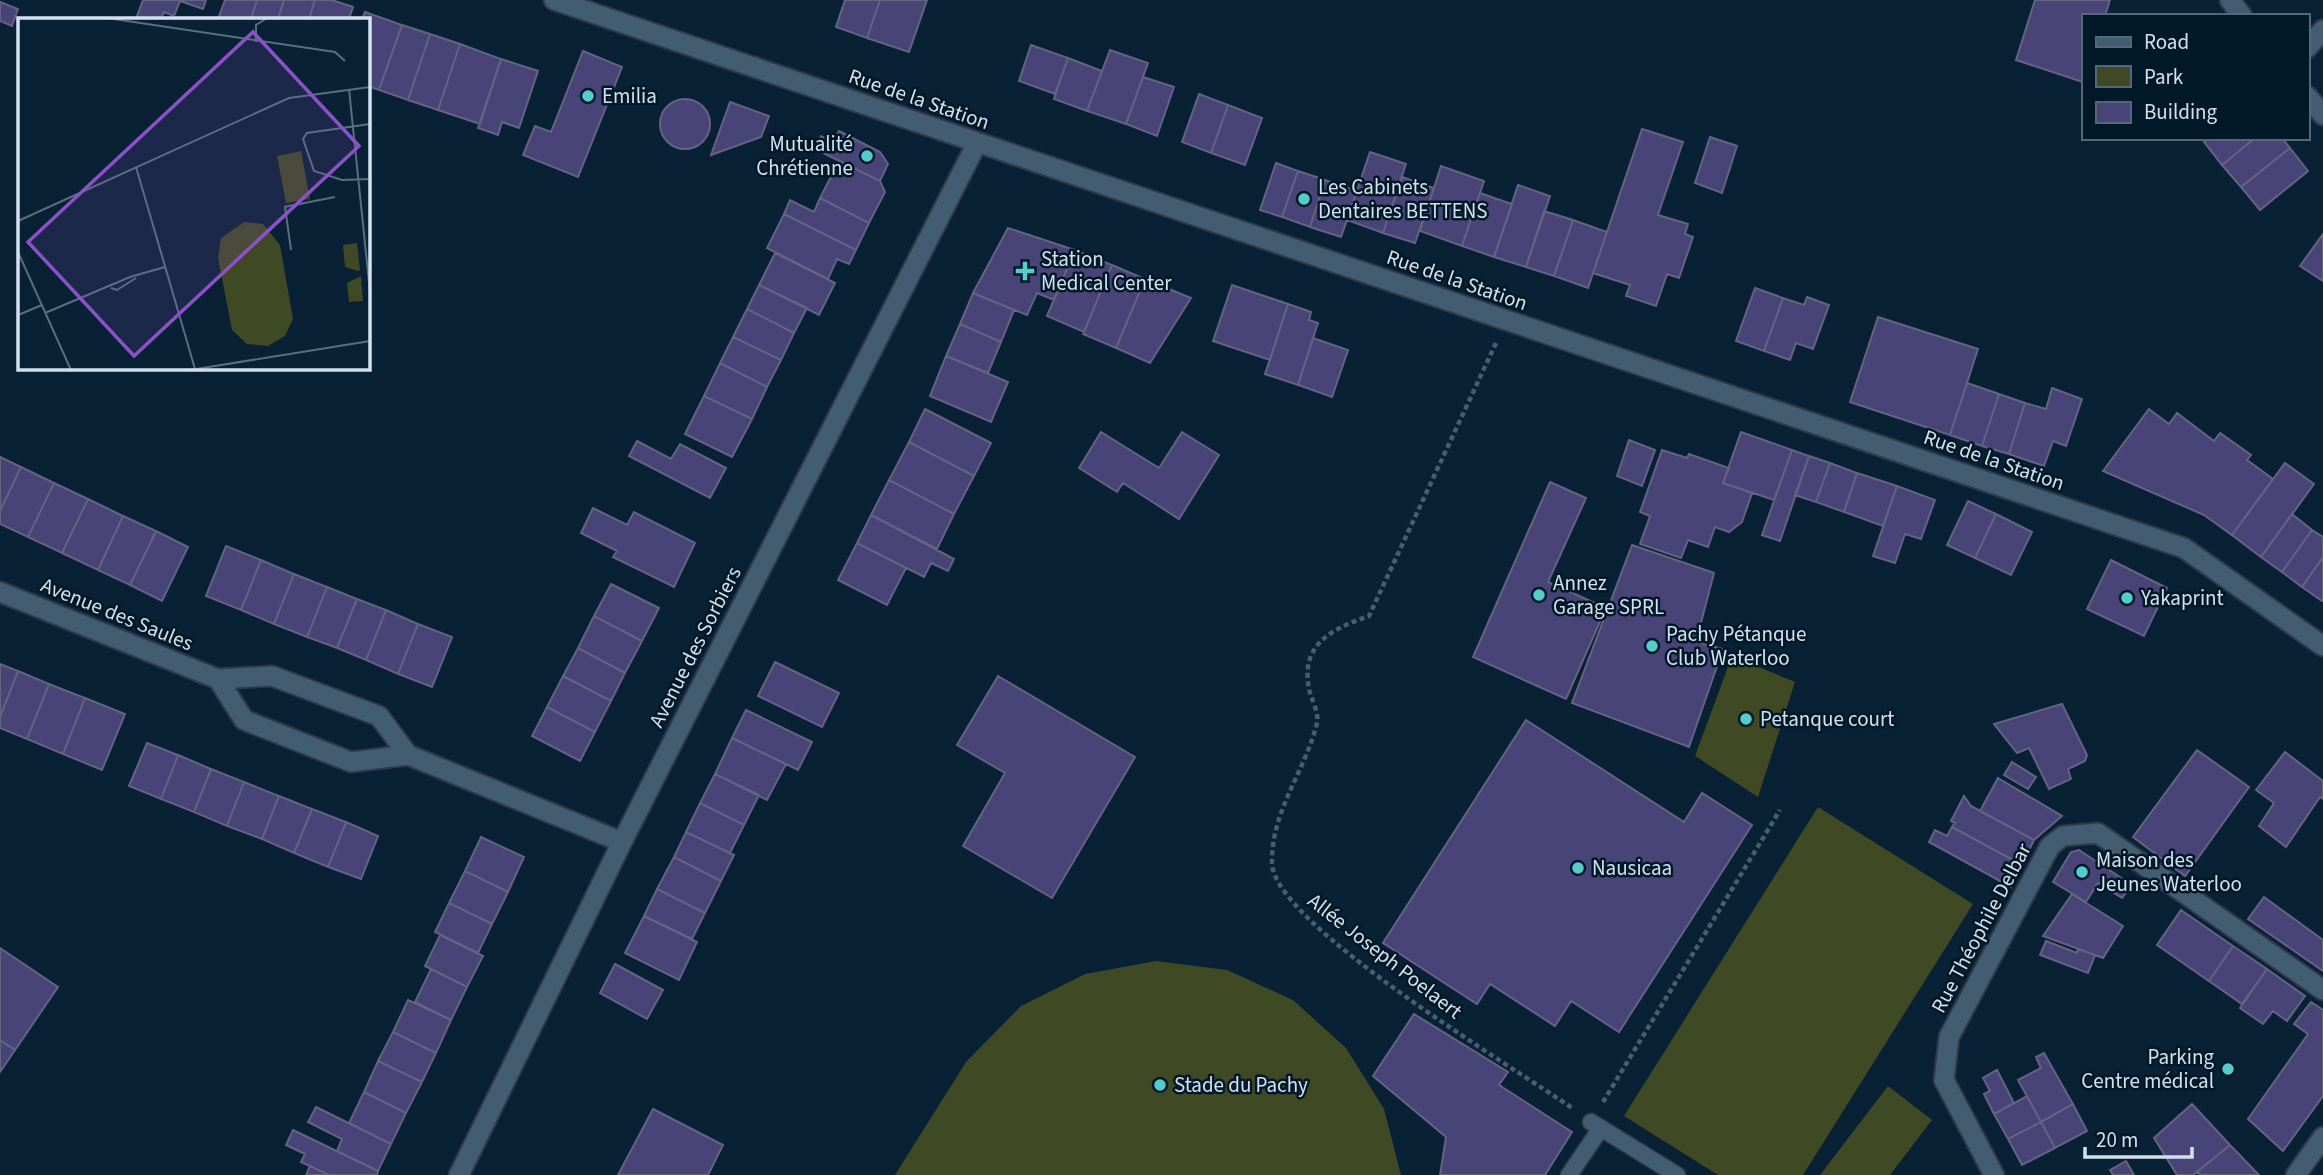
<svg xmlns="http://www.w3.org/2000/svg" width="2323" height="1175" font-family="'Source Sans 3',sans-serif">
	<style>
		.green { fill: #3f4a25 }
		.building { fill: #494477; stroke: #646381; stroke-width: 2 }
		.lines { fill: none; stroke-linecap: round; stroke-linejoin: round }
		.service-casing { stroke: #2e3949; stroke-width: 19 }
		.minor-casing { stroke: #2e3949; stroke-width: 23 }
		.tertiary-casing { stroke: #2e3949; stroke-width: 23 }
		.path { stroke: #485e6f; stroke-width: 4.5; stroke-dasharray: 5 3.5; stroke-linecap: butt }
		.service { stroke: #425c72; stroke-width: 16 }
		.minor { stroke: #425c72; stroke-width: 19 }
		.tertiary { stroke: #425c72; stroke-width: 19 }
		.poi-dot { fill: #53cdc9; stroke: #011829; stroke-width: 2.5 }
		.labels { text-anchor: middle; dominant-baseline: central; stroke-width: 5; stroke-linejoin: round; paint-order: stroke }
		.poi-label { font-size: 21px; fill: #d2e1ed; stroke: #011829; text-anchor: start }
		.street-label { font-size: 21px; fill: #d2e1ed; stroke: #011829 }
		.inset-road { fill: none; stroke: #596e7e; stroke-width: 2 }
		.view { fill: #8c50c8; fill-opacity: 0.15; stroke: #8c50c8; stroke-width: 3.5 }
		.inset-edge { fill: none; stroke: #d2e1ed; stroke-width: 3.5 }
	</style>
	<rect width="100%" height="100%" fill="#082134"/>
	<path class="green" d="M1732,656L1795,682L1758,797L1695,756Z
		M1818,807L1973,904L1803,1175H1718L1624,1116Z
		M1156,961L1227,970L1293,1000L1346,1048L1384,1109L1401,1175H895L966,1062L1021,1006L1085,974Z
		M1888,1086L1932,1120L1890,1175H1820Z"/>
	<path class="building" d="M143,0H206L203,9L180,1L174,16L164,12L161,19H136Z
		M225,0H257L251,19H218Z
		M257,0H284L278,19H251Z
		M284,0H315L309,19H278Z
		M315,0H332L353,7L349,19H309Z
		M845,0H880L867,38L836,27Z
		M880,0H927L909,52L867,38Z
		M2035,0H2110L2105,16H2083V82L2016,60Z
		M0,2L18,9L12,26L0,21Z
		M365,12L402,25L379,90L368,86V19H362Z
		M402,25L430,34L408,100L379,90Z
		M430,34L460,44L438,110L408,100Z
		M460,44L501,59L480,124L438,110Z
		M1031,45L1068,58L1055,94L1019,81Z
		M1110,50L1148,63L1126,124L1087,111Z
		M583,51L622,67L578,177L523,155L535,126L551,132Z
		M1068,58L1102,71L1087,111L1054,99Z
		M501,59L538,71L519,128L502,122L498,135L478,128Z
		M1143,77L1174,87L1157,136L1126,124Z
		M1199,94L1228,105L1211,153L1182,142Z
		M660 124a25 25 0 1 1 50 0a25 25 0 1 1-50 0Z
		M730,102L769,116L761,137L711,155Z
		M1228,105L1262,118L1245,165L1211,153Z
		M1642,129L1683,142L1658,215L1688,224L1685,234L1693,237L1679,278L1667,274L1656,306L1626,296L1630,285L1593,273Z
		M839,131L880,152L888,164L880,181L815,149L821,136L833,142Z
		M1710,137L1737,146L1722,193L1695,183Z
		M2209,138H2255L2222,165L2204,142Z
		M2255,138H2282L2290,148L2241,187L2222,165Z
		M2290,148L2308,171L2260,210L2241,187Z
		M1370,152L1406,164L1383,233L1347,220Z
		M839,161L880,181L885,192L869,223L820,198Z
		M1276,163L1298,171L1282,217L1260,210Z
		M1441,166L1484,181L1462,246L1420,231Z
		M1298,171L1325,180L1310,227L1282,217Z
		M1402,177L1434,188L1415,243L1383,233Z
		M1325,180L1357,191L1341,237L1310,227Z
		M1518,185L1550,196L1526,267L1494,257Z
		M1480,193L1512,204L1494,257L1462,246Z
		M820,198L869,223L856,250L784,214L790,200L814,212Z
		M1544,211L1573,220L1554,276L1526,267Z
		M784,214L856,250L849,264L837,259L828,279L767,248Z
		M1573,220L1607,232L1588,288L1554,276Z
		M1008,228L1075,250L1054,300L1037,293L1027,315L973,293Z
		M2323,234V281L2300,266Z
		M1075,250L1112,265L1084,332L1047,316Z
		M775,253L835,283L819,315L759,285Z
		M1112,265L1145,279L1116,348L1083,334Z
		M1145,279L1191,298L1150,363L1116,348Z
		M759,285L807,308L794,333L747,309Z
		M1232,285L1288,304L1270,360L1213,341Z
		M1755,288L1783,298L1764,351L1736,341Z
		M973,293L1014,310L1001,342L960,324Z
		M1807,297L1829,305L1813,349L1796,343L1790,360L1764,351L1783,298L1804,305Z
		M1288,304L1311,312L1309,320L1318,323L1298,385L1265,374Z
		M747,309L794,333L781,360L733,337Z
		M1878,317L1978,349L1950,435L1850,402Z
		M960,324L1001,342L988,373L946,356Z
		M733,337L781,360L767,387L720,363Z
		M1313,338L1348,350L1332,397L1298,385Z
		M946,356L1008,382L991,422L930,396Z
		M720,363L767,387L752,419L704,396Z
		M1967,383L1999,394L1982,446L1950,435Z
		M2052,388L2082,399L2066,446L2053,441L2044,466L2009,454L2025,403L2046,409Z
		M1999,394L2025,403L2009,454L1982,446Z
		M704,396L752,419L732,457L685,434Z
		M925,409L991,443L974,476L909,442Z
		M2149,409L2169,424L2177,413L2214,441L2220,433L2251,455L2247,460L2273,479L2232,535L2204,515L2103,471Z
		M1101,432L1159,468L1182,432L1219,455L1179,519L1123,483L1117,492L1079,468Z
		M1741,432L1792,450L1774,500L1723,483Z
		M1629,440L1655,450L1642,486L1617,476Z
		M637,441L671,459L680,444L726,468L710,498L629,456Z
		M909,442L974,476L954,514L889,480Z
		M1662,450L1687,458L1689,454L1729,468L1723,483L1752,493L1742,522L1729,532L1715,527L1708,547L1688,540L1681,558L1640,544L1650,516L1640,512Z
		M1792,450L1809,456L1780,541L1762,535Z
		M1809,456L1830,463L1816,502L1795,495Z
		M0,457L21,467L0,511Z
		M1830,463L1857,473L1844,512L1816,502Z
		M2285,463L2314,484L2261,557L2232,535Z
		M21,467L54,483L28,537L0,524V511Z
		M1857,473L1897,486L1883,526L1844,512Z
		M889,480L954,514L937,549L871,515Z
		M1550,482L1586,498L1548,582L1606,608L1566,699L1473,657Z
		M54,483L88,499L62,553L28,537Z
		M1897,486L1935,500L1921,539L1905,534L1895,563L1873,556Z
		M88,499L123,516L98,570L62,553Z
		M1968,501L1996,514L1975,558L1947,545Z
		M593,508L627,525L634,512L695,543L674,587L613,557L617,551L581,533Z
		M1996,514L2032,532L2011,575L1975,558Z
		M2292,514L2312,530L2282,572L2261,557Z
		M871,515L954,559L948,571L931,563L924,577L857,543Z
		M123,516L156,531L130,585L98,570Z
		M2312,530L2323,537V557L2302,587L2282,572Z
		M156,531L188,547L162,601L130,585Z
		M857,543L906,568L887,605L838,580Z
		M1632,545L1714,573L1696,642L1723,649L1689,747L1572,703Z
		M226,546L261,560L241,610L206,596Z
		M2323,557V600L2322,601L2302,587Z
		M261,560L294,574L274,624L241,610Z
		M2111,560L2167,588L2144,636L2087,609Z
		M294,574L327,587L307,637L274,624Z
		M611,584L659,608L642,641L594,616Z
		M327,587L357,599L337,648L307,637Z
		M357,599L386,610L366,660L337,648Z
		M386,610L418,624L398,674L366,660Z
		M594,616L642,641L625,673L578,648Z
		M418,624L452,637L432,687L398,674Z
		M578,648L625,673L611,701L563,676Z
		M775,662L839,693L822,727L758,696Z
		M0,664L18,671L0,717Z
		M18,671L49,684L27,739L0,728V717Z
		M563,676L611,701L595,732L547,707Z
		M998,676L1135,757L1052,898L963,846L1005,773L957,745Z
		M49,684L85,698L63,754L27,739Z
		M85,698L125,714L102,770L63,754Z
		M2062,704L2087,755L2085,761L2068,769L2071,779L2049,789L2029,748L2017,753L1994,724Z
		M547,707L595,732L580,761L532,736Z
		M746,710L812,742L798,770L732,738Z
		M1526,720L1684,822L1702,793L1752,825L1619,1032L1571,1001L1555,1026L1490,984L1477,1004L1383,943Z
		M732,738L786,764L767,800L715,774Z
		M147,743L178,755L161,799L129,786Z
		M2197,750L2249,787L2185,876L2133,837Z
		M2285,752L2323,781V799L2320,797L2286,847L2259,826L2274,803L2256,790Z
		M178,755L211,769L194,812L161,799Z
		M2012,762L2036,777L2028,789L2004,775Z
		M211,769L244,782L227,826L194,812Z
		M715,774L759,795L744,825L700,803Z
		M1998,778L2062,816L2034,840L1980,811Z
		M244,782L279,796L262,839L227,826Z
		M279,796L312,809L294,853L262,839Z
		M1964,796L1971,806L2034,840L2022,865L1952,827L1955,823L1951,821Z
		M700,803L744,825L730,853L686,832Z
		M312,809L346,822L328,867L294,853Z
		M346,822L378,836L361,879L328,867Z
		M1952,827L2022,865L2011,887L1929,842L1935,830L1947,836Z
		M686,832L734,855L721,881L674,857Z
		M481,837L524,857L508,892L465,871Z
		M2079,850L2132,885L2122,898L2098,883L2086,902L2053,882L2071,852Z
		M674,857L721,881L705,913L657,889Z
		M465,871L508,892L492,924L449,903Z
		M657,889L705,913L692,939L644,916Z
		M2072,894L2123,926L2103,958L2043,936Z
		M2264,897L2323,940V971L2248,919Z
		M449,903L492,924L478,953L435,932Z
		M2181,910L2233,946L2209,981L2157,945Z
		M644,916L697,942L679,980L625,953Z
		M440,935L483,956L467,987L425,966Z
		M2046,941L2077,953L2078,949L2095,955L2088,973L2040,955Z
		M2233,946L2267,969L2242,1004L2209,981Z
		M0,948L58,987L15,1050L0,1040Z
		M615,964L663,990L647,1019L600,993Z
		M431,969L467,987L451,1020L415,1002Z
		M2267,969L2305,996L2287,1021L2273,1011L2263,1024L2240,1008Z
		M408,1000L451,1020L436,1053L393,1032Z
		M2311,1002L2323,1010V1096L2283,1151L2248,1119L2308,1034L2294,1024Z
		M1414,1014L1508,1072L1499,1085L1572,1132L1545,1175H1440L1446,1137L1373,1076Z
		M393,1032L436,1053L422,1082L378,1061Z
		M0,1040L15,1050L0,1072Z
		M2044,1053L2073,1104L2041,1122L2018,1080L2041,1068L2036,1057Z
		M378,1061L422,1082L406,1113L364,1092Z
		M1997,1070L2014,1103L1994,1114L1984,1094L1990,1091L1983,1078Z
		M364,1092L406,1113L391,1144L349,1123Z
		M2027,1096L2041,1122L2008,1139L1994,1114Z
		M2073,1104L2087,1131L2055,1148L2041,1122Z
		M2192,1104L2230,1145L2193,1175H2177L2154,1138Z
		M316,1107L391,1144L378,1171L337,1151L342,1139L308,1122Z
		M653,1109L723,1145L708,1175H618Z
		M2041,1122L2055,1148L2022,1165L2008,1139Z
		M293,1130L378,1171L377,1175H329L301,1162L305,1154L286,1145Z
		M2230,1145L2259,1175H2200L2197,1172Z
		M2126,1161L2134,1175H2113L2110,1170Z
		M310,1166L329,1175H306Z"/>
	<g class="lines">
		<g class="service-casing">
			<path id="service" d="M1591,1122L1677,1175
				M1569,1175L1601,1128"/>
		</g>
		<g class="minor-casing">
			<path id="minor" d="M2230,0L2242,16
				M2307,48L2323,30
				M2307,96L2323,115
				M0,592L218,679L272,676L379,716L408,755
				M218,679L244,720L351,762L408,755L622,842
				M459,1175L622,842L977,143
				M1994,1175L1944,1080L1949,1037L2050,846L2063,836L2098,833L2323,990
				M2296,1175L2323,1137"/>
		</g>
		<g class="tertiary-casing">
			<path id="tertiary" d="M554,0L2184,548L2323,646"/>
		</g>
		<path class="path" d="M1496,343L1369,616C1331,629 1298,645 1310,693C1313,702 1319,714 1317,723C1305,772 1271,811 1272,863C1273,924 1518,1070 1572,1108
			M1603,1102L1780,810"/>
		<use href="#service" class="service"/>
		<use href="#minor" class="minor"/>
		<use href="#tertiary" class="tertiary"/>
	</g>
	<g class="poi-dot">
		<circle cx="588" cy="96" r="7"/>
		<circle cx="867" cy="156" r="7"/>
		<circle cx="1304" cy="199" r="7"/>
		<path d="M1021.5 260.5h7v7h7v7h-7v7h-7v-7h-7v-7h7z"/>
		<circle cx="1539" cy="595" r="7"/>
		<circle cx="2127" cy="598" r="7"/>
		<circle cx="1652" cy="646" r="7"/>
		<circle cx="1746" cy="719" r="7"/>
		<circle cx="1578" cy="868" r="7"/>
		<circle cx="2082" cy="872" r="7"/>
		<circle cx="2228" cy="1069" r="7"/>
		<circle cx="1160" cy="1085" r="7"/>
	</g>
	<g class="labels">
		<g class="poi-label">
			<text x="602" y="96">Emilia</text>
			<text x="853" y="144" text-anchor="end">Mutualité<tspan x="853" dy="24">Chrétienne</tspan></text>
			<text x="1318" y="187">Les Cabinets<tspan x="1318" dy="24">Dentaires BETTENS</tspan></text>
			<text x="1041" y="259">Station<tspan x="1041" dy="24">Medical Center</tspan></text>
			<text x="1553" y="583">Annez<tspan x="1553" dy="24">Garage SPRL</tspan></text>
			<text x="2141" y="598">Yakaprint</text>
			<text x="1666" y="634">Pachy Pétanque<tspan x="1666" dy="24">Club Waterloo</tspan></text>
			<text x="1760" y="719">Petanque court</text>
			<text x="2096" y="860">Maison des<tspan x="2096" dy="24">Jeunes Waterloo</tspan></text>
			<text x="1592" y="868">Nausicaa</text>
			<text x="2214" y="1057" text-anchor="end">Parking<tspan x="2214" dy="24">Centre médical</tspan></text>
			<text x="1174" y="1085">Stade du Pachy</text>
		</g>
		<g class="street-label">
			<text transform="translate(919 99) rotate(19)">Rue de la Station</text>
			<text transform="translate(1457 280) rotate(19)">Rue de la Station</text>
			<text transform="translate(1994 460) rotate(19)">Rue de la Station</text>
			<text transform="translate(117 614) rotate(22)">Avenue des Saules</text>
			<text transform="translate(695 647) rotate(-63)">Avenue des Sorbiers</text>
			<text transform="translate(1981 928) rotate(-62)">Rue Théophile Delbar</text>
			<text transform="translate(1385 956) rotate(38)">Allée Joseph Poelaert</text>
		</g>
	</g>
	<g transform="translate(18 18)">
		<rect width="352" height="352" fill="#082134"/>
		<path d="M283,133L292,181L268,185L259,138ZM226,204L245,206L262,227L275,301L267,318L250,328L229,326L214,312L200,240L203,220ZM339,225L342,252L340,253L327,249L325,227ZM343,258L345,283L331,284L329,265Z" fill="#3f4a25"/>
		<path class="inset-road" d="M89,0L317,34L327,43M238,24V7L249,0M331,71L352,274M352,106L289,115L285,121L296,153L324,162L352,161M118,149L177,351M266,189L317,179M267,189L273,232M0,203L271,80L352,69M0,234L53,352M93,270L99,272L118,260M27,295L112,259L147,249M0,297L24,287M172,352L352,323"/>
		<path class="view" d="M235,14L341,128L116,338L10,224Z"/>
		<rect width="352" height="352" class="inset-edge"/>
	</g>
	<rect x="2082" y="14" width="228" height="126" fill="#011829" stroke="#556877" stroke-width="2"/>
	<rect x="2096" y="37" width="35" height="10" fill="#425c72" stroke="#556877" stroke-width="2"/>
	<text x="2144" y="49" font-size="21" fill="#d2e1ed">Road</text>
	<rect x="2096" y="66" width="35" height="21" fill="#3f4a25" stroke="#556877" stroke-width="2"/>
	<text x="2144" y="84" font-size="21" fill="#d2e1ed">Park</text>
	<rect x="2096" y="102" width="35" height="21" fill="#494477" stroke="#556877" stroke-width="2"/>
	<text x="2144" y="119" font-size="21" fill="#d2e1ed">Building</text>
	<path d="M2085 1147v10h107v-10" fill="none" stroke="#d2e1ed" stroke-width="3.5"/>
	<text x="2096" y="1147" font-size="21" fill="#d2e1ed" stroke="#011829" stroke-width="5" paint-order="stroke">20 m</text>
</svg>
